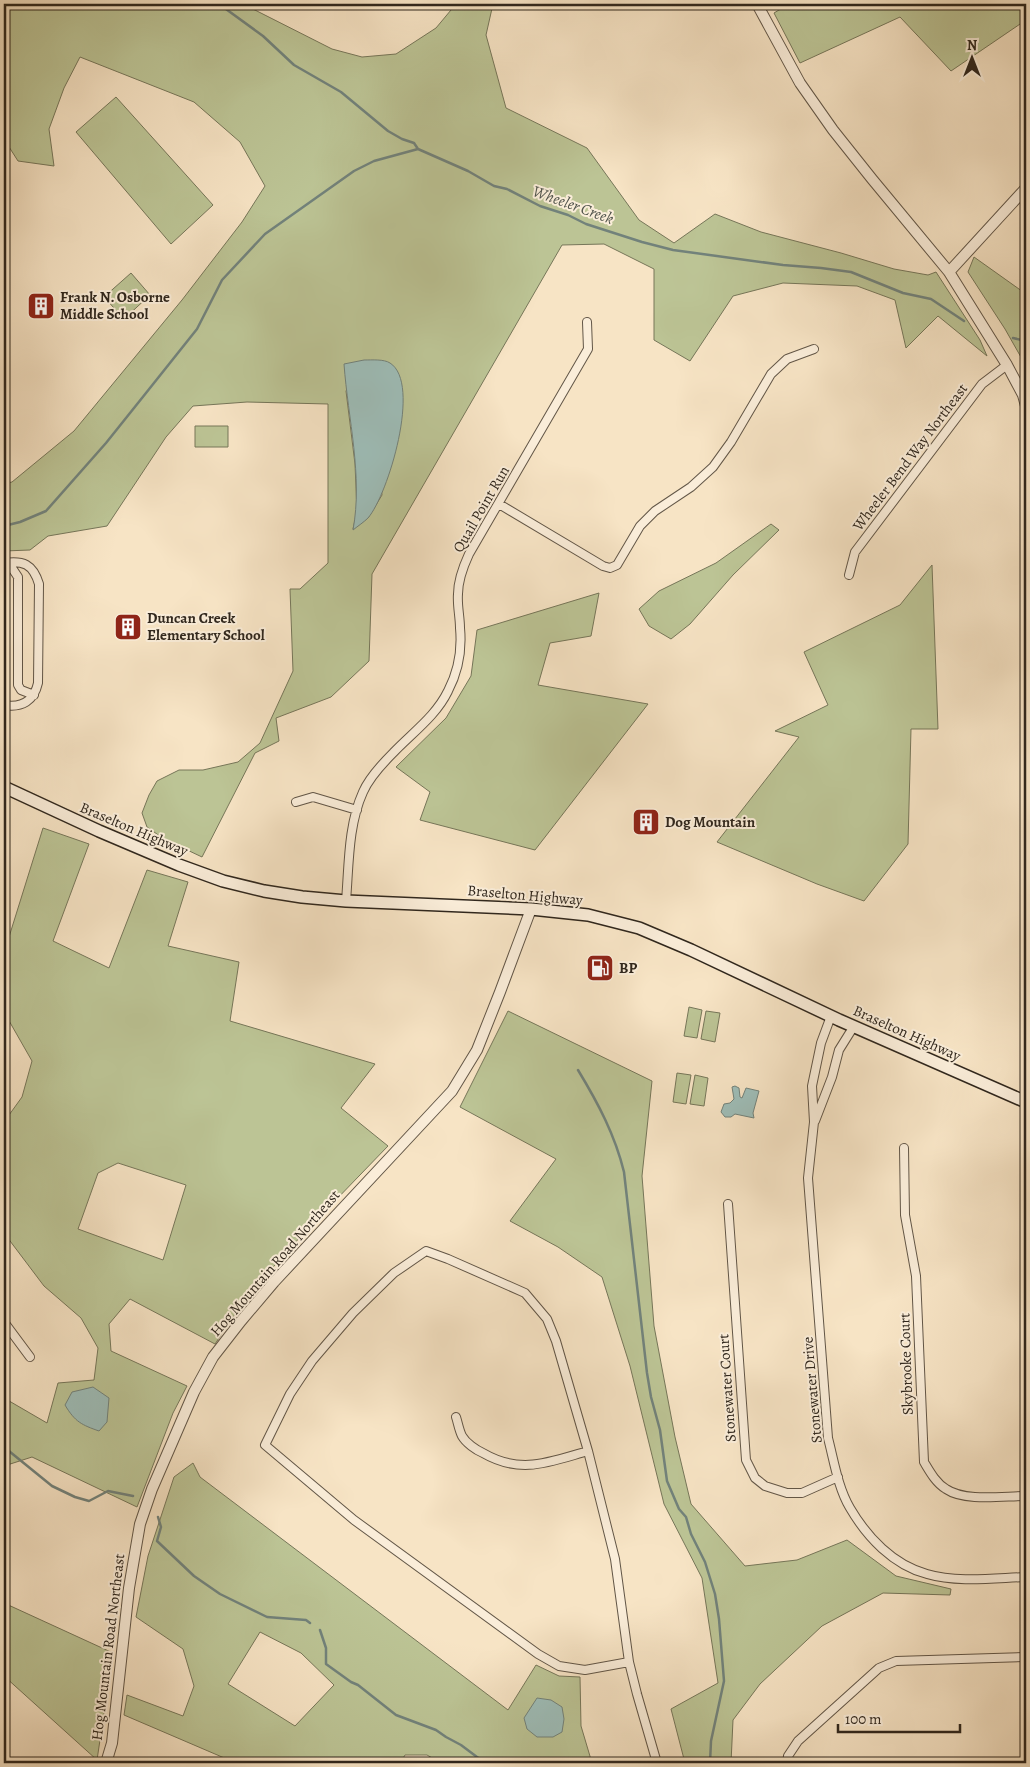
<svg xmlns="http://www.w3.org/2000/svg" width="1030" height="1767" font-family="Alegreya,serif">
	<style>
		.green { fill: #bcc495; stroke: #767659; fill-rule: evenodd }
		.water { fill: #9ebeb9; stroke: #72827b }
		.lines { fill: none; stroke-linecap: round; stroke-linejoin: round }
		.stream { stroke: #72827b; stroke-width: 2.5 }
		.minor-casing { stroke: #625647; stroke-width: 10 }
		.tertiary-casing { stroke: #625647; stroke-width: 12 }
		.secondary-casing { stroke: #30271d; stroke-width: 14 }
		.minor { stroke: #faedd9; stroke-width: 8 }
		.tertiary { stroke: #faedd9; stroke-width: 10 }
		.secondary { stroke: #faedd9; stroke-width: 11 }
		.labels { text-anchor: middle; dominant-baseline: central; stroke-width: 4; stroke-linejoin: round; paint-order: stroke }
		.poi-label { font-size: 15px; font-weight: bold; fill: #30271d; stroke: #faedd9; text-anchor: start }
		.street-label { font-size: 15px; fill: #30271d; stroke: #faedd9 }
		.water-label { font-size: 16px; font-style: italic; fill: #51544c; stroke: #faedd9 }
	</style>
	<rect width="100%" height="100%" fill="#f7e4c5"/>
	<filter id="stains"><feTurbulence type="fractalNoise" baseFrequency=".004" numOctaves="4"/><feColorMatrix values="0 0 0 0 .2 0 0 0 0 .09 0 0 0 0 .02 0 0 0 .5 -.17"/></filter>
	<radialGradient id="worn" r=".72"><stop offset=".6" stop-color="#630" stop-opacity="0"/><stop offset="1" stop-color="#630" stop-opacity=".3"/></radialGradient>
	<path class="green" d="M4,4H248L247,6L332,49L362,57L396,54L436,28L456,4H493L486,35L506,108L587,148L639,220L674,243L715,214L761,232L841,253L894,269L928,275L936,272L980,340L987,356L938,316L906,348L895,300L857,286L783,283L733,296L690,361L654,340V269L604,244L562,245L372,574L369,661L331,697L276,718L279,741L255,753L202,857L164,839L147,827L142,813L149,795L157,781L179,770H203L238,762L260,743L293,671L290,589H300L328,563V404L247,402L193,406L166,437L107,526L48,536L30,550L4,551V484L12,482L74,431L182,300L242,222L265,186L240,142L194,102L80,57L64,88L49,129L54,166L18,161L4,139ZM364,360L382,495L368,518L353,529L357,511L355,464L346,391Z
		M789,4H1026V20L951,71L900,17L800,63L774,13Z
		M116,97L213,205L171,244L76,132Z
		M974,257L1026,294V366L1005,329L968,272Z
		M131,273L150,295L124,319L104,297Z
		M195,426H228V447H195Z
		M771,524L779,530L733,575L690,624L671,639L649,626L639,609L659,591L716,563Z
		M932,565L938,729H911L908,844L864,901L817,884L717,842L799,737L775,731L828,705L804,652L900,605Z
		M599,593L591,636L550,643L538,685L648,704L535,850L420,820L430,792L396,767L446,718L471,676L477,630Z
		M43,828L89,844L53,941L109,968L147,870L188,882L168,946L239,962L230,1021L375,1064L341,1108L388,1146L302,1235L248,1295L215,1344L130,1299L109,1324L111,1351L187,1386L173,1413L137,1507L32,1457L4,1466V1398L47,1423L58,1383L94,1380L98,1348L81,1318L44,1286L4,1233V1122L22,1097L32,1061L8,1019L4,1018V953ZM118,1163L186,1185L163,1260L78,1229L98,1173Z
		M689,1007L702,1010L697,1038L684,1036Z
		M508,1011L652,1081L642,1176L654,1326L675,1437L691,1504L745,1566L797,1560L847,1540L896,1576L951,1589L950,1595L883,1593L822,1626L760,1684L733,1720L731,1763H685L671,1709L718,1683L702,1578L664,1504L630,1366L602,1277L558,1247L510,1221L556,1159L460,1107Z
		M706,1011L720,1013L715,1042L701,1039Z
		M677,1073L691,1075L686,1104L673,1102Z
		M695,1075L708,1078L704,1106L690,1104Z
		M193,1463L200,1477L508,1710L536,1665L559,1676L580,1677L581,1726L592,1763H441L427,1755H405L400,1763H236L124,1715L127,1695L183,1716L194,1686L183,1649L136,1617L148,1556L174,1477ZM260,1632L301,1653L334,1685L295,1726L228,1684Z
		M4,1603L113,1653L97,1760L4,1676Z"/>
	<path class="water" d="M364,360C372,360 384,359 390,363C422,383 388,495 368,518C364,522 358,526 353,530C363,476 348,419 344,364Z
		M735,1086L739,1088L740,1097L742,1098L746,1088L759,1091L753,1113L754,1118L735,1114L731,1117H725L721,1112L724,1104L730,1103L734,1099L732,1087Z
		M93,1387L109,1398L107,1422L99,1431C82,1425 75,1422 65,1405L72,1392Z
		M537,1698L551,1700L562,1707L564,1719L562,1732L553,1737H537L527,1729L524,1718Z"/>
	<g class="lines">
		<path class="stream" d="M219,4L263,36L294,65L341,92L388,131L402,139L414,143L418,149L468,171L494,186L507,189L540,206L568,215L586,224L642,242L673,250L783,265L821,268L851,272L903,293L931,299L964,321
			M1013,338L1026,341
			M4,526L20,522L46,511L106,443L146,393L197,329L222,280L265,234L354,171L374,161L418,149
			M578,1070C598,1103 615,1135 624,1172L647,1373L651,1397L660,1430L667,1481L679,1509L686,1517L691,1534L705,1562L715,1594L719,1619L724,1681L711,1741L710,1763
			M4,1447L52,1486L75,1497L89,1501L108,1491L133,1496
			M158,1517L161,1527L157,1541L194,1576L220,1594L267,1617L306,1620L310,1623
			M320,1630L326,1648V1664L351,1682L358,1685L396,1715L436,1730L446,1737L461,1745L485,1763"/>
		<g class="minor-casing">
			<path id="minor" d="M499,504L603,566L610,568L617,565L640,526L655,511L691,487L713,467L731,442L771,374L787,359L814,349
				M4,563C23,560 33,564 39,584L38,683C34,701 22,708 4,705
				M4,565L12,568L18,577V685L21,690L34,695
				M849,575L855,552L982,384L1007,365
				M296,802L313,797L357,810
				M346,901C349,865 348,825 363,792C369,778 382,764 393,753C412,733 436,716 448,691C458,672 462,649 460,628C460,617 457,605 458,594C458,580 463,567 469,554L588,349L587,322
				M831,1016L821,1043L812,1086L814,1122L808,1178L828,1438C834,1461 838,1488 850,1508C867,1537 893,1565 927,1574C957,1583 995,1578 1026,1577
				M815,1121L832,1077L839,1050L854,1026
				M904,1148L905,1215L916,1276L924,1462C930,1472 936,1483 946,1489C965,1502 1003,1496 1026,1496
				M728,1204L746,1460L755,1478L765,1486L787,1493H802L838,1477
				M4,1322L30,1357
				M456,1417C458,1423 459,1430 462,1436C466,1443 476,1450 483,1453C521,1475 549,1462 588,1451
				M629,1662L585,1670L559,1666L538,1654L354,1520L265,1445L290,1394L312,1361L353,1313L394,1273L426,1251L448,1259L525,1293L547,1319L556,1341L588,1451L615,1559L629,1662L637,1694L657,1763
				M787,1763L788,1756L798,1741L879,1668L896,1661L1026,1657"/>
		</g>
		<g class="tertiary-casing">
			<path id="tertiary" d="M757,4L800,83L833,130L872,179L949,272L1007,365L1023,395L1026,406
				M949,272L1026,188
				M106,1763L112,1743L129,1588L140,1524L152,1489L194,1392L213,1357L241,1321L274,1282L452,1091L477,1050L500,992L531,909"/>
		</g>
		<g class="secondary-casing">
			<path id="secondary" d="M4,787L99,831L179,865L223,881L264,891L302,897L346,901L531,909L588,915L639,928L691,950L839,1020L1026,1102"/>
		</g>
		<use href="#minor" class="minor"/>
		<use href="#tertiary" class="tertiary"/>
		<use href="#secondary" class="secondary"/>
	</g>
	<defs>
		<g id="building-square" transform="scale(1.4375)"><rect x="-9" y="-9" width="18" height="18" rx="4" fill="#8f2418" stroke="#faedd9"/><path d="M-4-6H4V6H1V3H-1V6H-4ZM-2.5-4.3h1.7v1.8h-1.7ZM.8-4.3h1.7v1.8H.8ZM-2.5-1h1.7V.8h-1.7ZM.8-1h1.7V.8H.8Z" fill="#fff"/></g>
		<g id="fuel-square" transform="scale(1.4375)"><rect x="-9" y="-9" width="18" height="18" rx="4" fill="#8f2418" stroke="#faedd9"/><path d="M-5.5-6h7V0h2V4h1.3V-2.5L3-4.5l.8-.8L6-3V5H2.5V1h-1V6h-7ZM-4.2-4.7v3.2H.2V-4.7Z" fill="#fff"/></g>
	</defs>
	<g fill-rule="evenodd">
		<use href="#building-square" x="41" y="306"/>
		<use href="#building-square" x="128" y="627"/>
		<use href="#building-square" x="646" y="822"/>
		<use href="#fuel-square" x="600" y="968"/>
	</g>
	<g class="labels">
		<g class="poi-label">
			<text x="60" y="297">Frank N. Osborne<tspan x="60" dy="17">Middle School</tspan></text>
			<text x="147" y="618">Duncan Creek<tspan x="147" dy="17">Elementary School</tspan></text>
			<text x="665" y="822">Dog Mountain</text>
			<text x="619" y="968">BP</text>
		</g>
		<g class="street-label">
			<text transform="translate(910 457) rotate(-53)">Wheeler Bend Way Northeast</text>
			<text transform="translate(481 509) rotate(-60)">Quail Point Run</text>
			<text transform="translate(134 829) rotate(23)">Braselton Highway</text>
			<text transform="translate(525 895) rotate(5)">Braselton Highway</text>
			<text transform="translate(907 1033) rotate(24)">Braselton Highway</text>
			<text transform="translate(275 1263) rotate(-49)">Hog Mountain Road Northeast</text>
			<text transform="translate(906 1364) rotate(-92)">Skybrooke Court</text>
			<text transform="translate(727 1388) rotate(-94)">Stonewater Court</text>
			<text transform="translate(812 1390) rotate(-95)">Stonewater Drive</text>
			<text transform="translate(108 1647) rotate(-83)">Hog Mountain Road Northeast</text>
		</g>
		<g class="water-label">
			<text transform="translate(573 205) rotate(20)">Wheeler Creek</text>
		</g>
	</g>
	<rect width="1030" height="1767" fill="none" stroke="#f7e4c5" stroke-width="20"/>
	<rect x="5" y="5" width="1020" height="1757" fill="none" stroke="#30271d" stroke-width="2.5"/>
	<rect x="10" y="10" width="1010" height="1747" fill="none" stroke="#30271d"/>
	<g transform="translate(972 58)" stroke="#faedd9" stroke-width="4" paint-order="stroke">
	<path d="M0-4L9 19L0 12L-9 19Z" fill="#30271d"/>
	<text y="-8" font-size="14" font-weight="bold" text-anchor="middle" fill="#30271d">N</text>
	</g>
	<path d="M838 1724v8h122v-8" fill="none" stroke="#30271d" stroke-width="2.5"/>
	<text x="845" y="1724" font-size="15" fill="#30271d" stroke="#faedd9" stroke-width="4" paint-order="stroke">100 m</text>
	<rect width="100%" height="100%" filter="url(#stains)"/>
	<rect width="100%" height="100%" fill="url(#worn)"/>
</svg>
